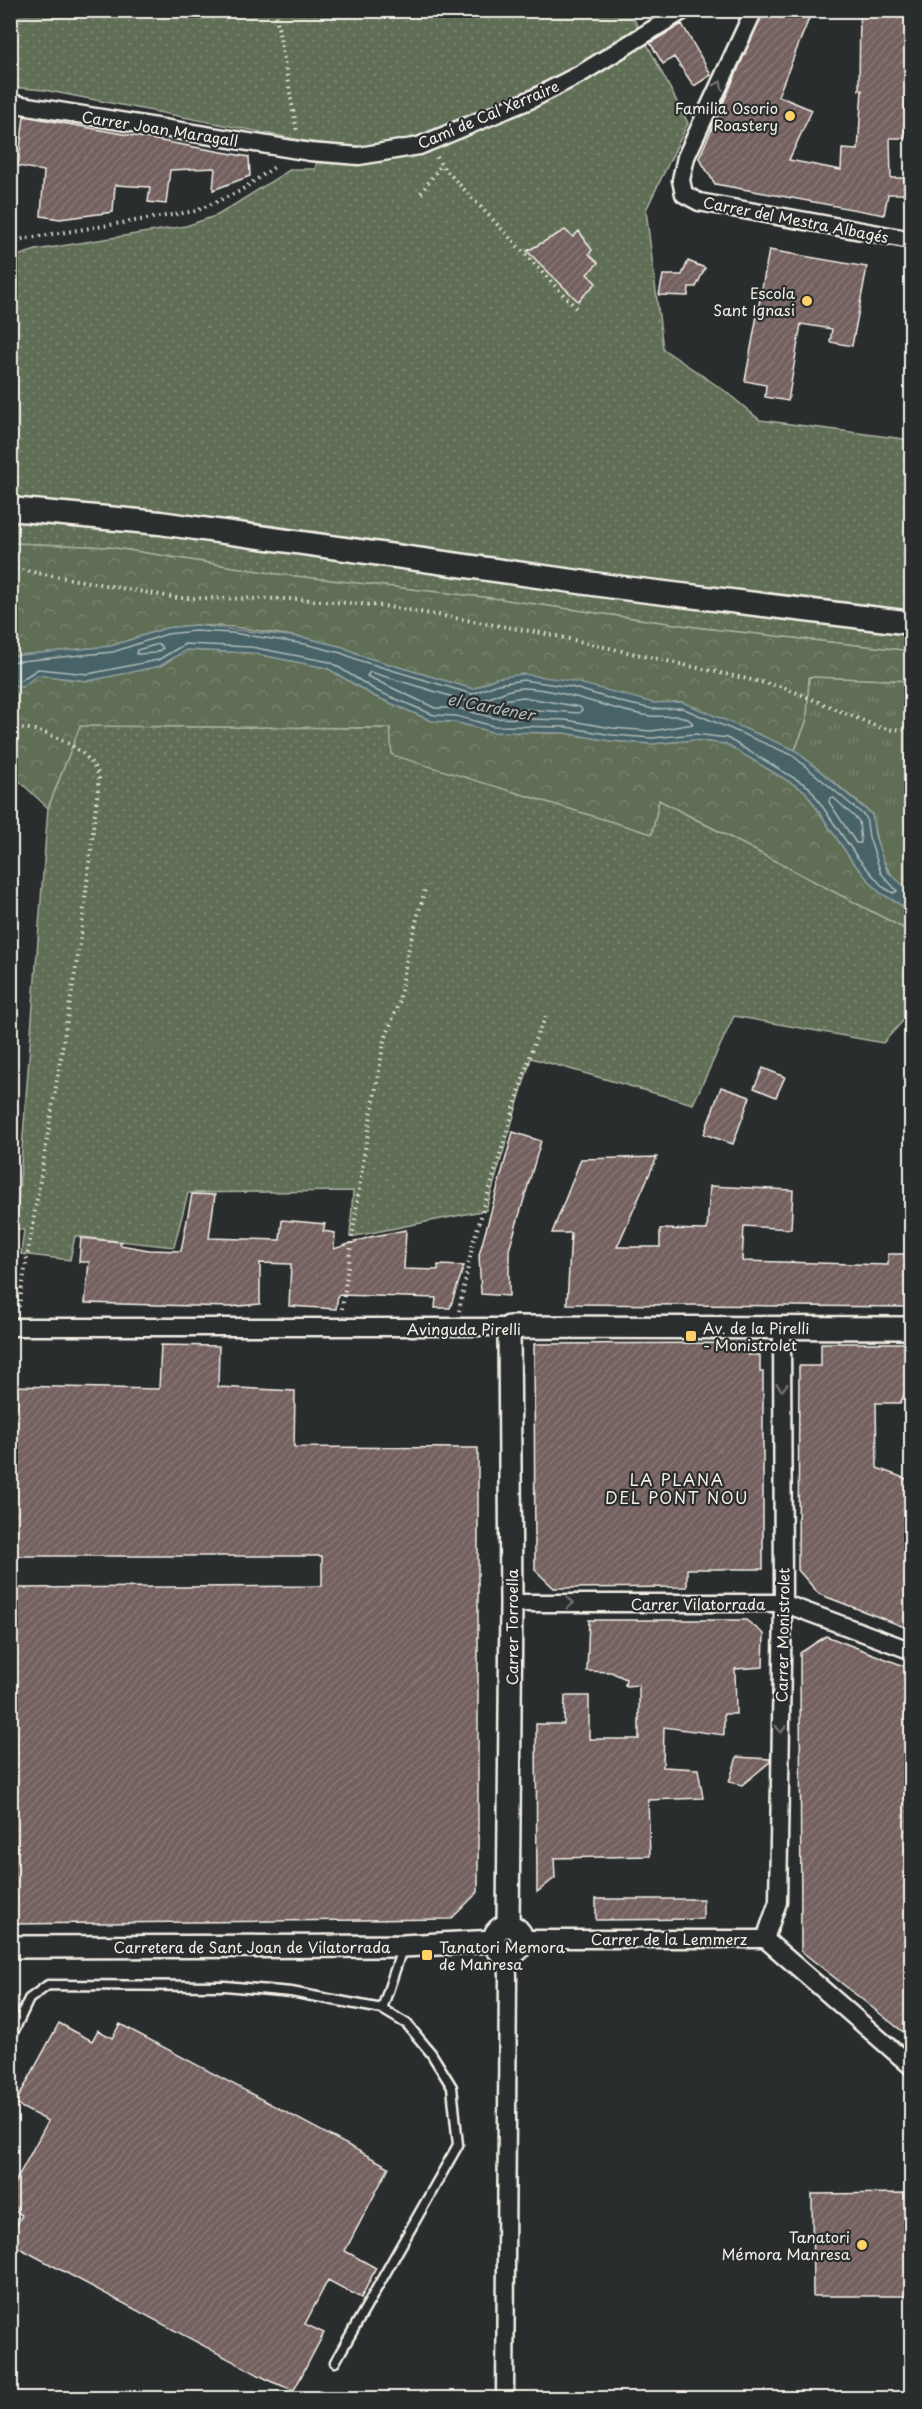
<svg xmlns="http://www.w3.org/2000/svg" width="922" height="2409" font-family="'Playpen Sans',sans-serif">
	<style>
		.grass { fill: url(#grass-dots); stroke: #aab0a0; stroke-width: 1.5 }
		.forest { fill: url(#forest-crowns); stroke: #aab0a0; stroke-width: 1.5 }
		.park { fill: url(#park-tufts); stroke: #aab0a0; stroke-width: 1.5 }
		.water { fill: #466468; stroke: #8c9c9b; stroke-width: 1.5 }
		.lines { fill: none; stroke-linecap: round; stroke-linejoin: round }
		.shore { stroke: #aeb9b5; stroke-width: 1.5 }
		.building { fill: url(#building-hatch); stroke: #f4f1e8; stroke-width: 1.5 }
		.service-casing { stroke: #f4f1e8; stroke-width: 13 }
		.minor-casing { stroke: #f4f1e8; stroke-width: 21 }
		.tertiary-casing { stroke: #f4f1e8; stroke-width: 26 }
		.secondary-casing { stroke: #f4f1e8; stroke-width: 27 }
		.path { stroke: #f4f1e8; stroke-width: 4; stroke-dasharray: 1.5 4.5; stroke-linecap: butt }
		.service { stroke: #2a2d2e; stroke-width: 8 }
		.minor { stroke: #2a2d2e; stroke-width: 16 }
		.tertiary { stroke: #2a2d2e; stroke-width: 21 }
		.secondary { stroke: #2a2d2e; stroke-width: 22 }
		.oneway { stroke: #71726f }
		.poi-dot { fill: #ffd166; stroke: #2a2d2e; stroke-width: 2 }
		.labels { text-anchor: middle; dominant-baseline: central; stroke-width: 4.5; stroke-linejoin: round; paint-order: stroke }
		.poi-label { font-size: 15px; fill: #f4f1e8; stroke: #2a2d2e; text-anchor: end }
		.street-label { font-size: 15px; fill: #f4f1e8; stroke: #2a2d2e }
		.water-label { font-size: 16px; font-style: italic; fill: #aeb9b5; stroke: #2a2d2e }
		.neighbourhood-label { font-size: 16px; letter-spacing: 1.5px; fill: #f4f1e8; stroke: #2a2d2e }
	</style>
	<defs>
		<pattern id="grass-dots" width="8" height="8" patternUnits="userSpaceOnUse" patternTransform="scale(1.5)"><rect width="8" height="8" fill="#606e57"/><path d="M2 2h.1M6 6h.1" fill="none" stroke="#77836f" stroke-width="1.8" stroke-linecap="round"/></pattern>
		<pattern id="forest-crowns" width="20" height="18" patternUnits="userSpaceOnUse" patternTransform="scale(1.5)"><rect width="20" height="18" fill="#606e57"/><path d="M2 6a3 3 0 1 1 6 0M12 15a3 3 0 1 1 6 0" fill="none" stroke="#77836f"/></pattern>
		<pattern id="park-tufts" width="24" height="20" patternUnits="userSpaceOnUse" patternTransform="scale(1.5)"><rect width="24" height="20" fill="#606e57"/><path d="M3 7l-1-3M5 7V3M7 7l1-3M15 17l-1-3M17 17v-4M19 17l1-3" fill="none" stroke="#77836f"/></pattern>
		<pattern id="building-hatch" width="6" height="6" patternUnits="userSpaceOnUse" patternTransform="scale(1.5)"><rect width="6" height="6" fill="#73605f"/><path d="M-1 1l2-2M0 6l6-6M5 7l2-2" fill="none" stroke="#887776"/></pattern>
	</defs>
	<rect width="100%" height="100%" fill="#2a2d2e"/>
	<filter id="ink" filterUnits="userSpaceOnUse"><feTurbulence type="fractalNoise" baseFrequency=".0167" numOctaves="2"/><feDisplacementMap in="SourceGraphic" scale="12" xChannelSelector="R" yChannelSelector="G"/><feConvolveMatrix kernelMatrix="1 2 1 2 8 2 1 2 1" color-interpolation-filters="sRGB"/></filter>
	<g filter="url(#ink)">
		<path class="grass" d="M11,11H644L633,17L688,123L646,210L663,349L725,391L760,420L911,440V651L702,628L500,599L277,574L109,547L11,543V258L36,250L186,226L218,215L291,169H315L322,144L44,90L11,87Z
			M80,726L390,728L652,834L659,800L911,932V1012L883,1043L734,1016L693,1104L531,1058L486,1210L350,1237L353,1191L188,1193L174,1247L75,1236L70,1260L21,1254L24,1230L16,1229L48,808Z"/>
		<path class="forest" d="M11,543L109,547L277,574L500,599L702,628L911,651L912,681L809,677L807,720L795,750L682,702L654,703L496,678L473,689L362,656L343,647L306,638L233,627L195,625L166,628L111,646L11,656Z
			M186,650L251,653L327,668L374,696L432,721L455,722L492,732L565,733L611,741L652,744L694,740L726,744L805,791L852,861L879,892L911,911V932L659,800L652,834L392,755L390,728L80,726L48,808L16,778L11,780V684L22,687L38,675L88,681L160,666Z"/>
		<path class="park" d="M809,677L911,681V892C883,876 876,845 872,814L795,750L807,720Z"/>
		<path class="water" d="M195,625L306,638L343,647L362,656L473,689L496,678L523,674L572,681L654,703L682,702L795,750L872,815L875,836L887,871L911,892V911L879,892L852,861L805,791L726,744L694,740L652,744L611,741L565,733L492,732L455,722L432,721L374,696L327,668L251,653L186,650L160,666L88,681L38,675L22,687L11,684V656L111,646L166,628Z"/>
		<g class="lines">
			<path class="shore" d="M159,644L163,648L155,653L136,654L137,650Z
				M10,662L113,652L167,634L195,631L232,633L305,644L341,653L361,661L472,694L498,684L523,680L571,687L625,703L653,709L682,708L792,755L866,817L869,837L881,873L897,891L893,893L883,887L857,857L809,787L727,738L695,734L652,738L612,735L566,727L493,726L456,716L434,715L377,691L330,662L251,647L185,644L158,660L88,674L38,669L21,680L10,679
				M370,672L470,702C487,703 503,688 523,688C567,689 607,710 650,716C664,718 685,711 693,724L652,731L612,728L566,720L494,718L457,708H435L367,676Z
				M523,697L580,707L582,710L579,713L493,707L503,700Z
				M830,798H834L859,821L861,843H856L829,802Z"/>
		</g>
		<path class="building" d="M764,10H809L807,15L810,16L778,96L812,110L789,160L841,170L842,149L858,150L862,90H859L860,10H907L905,138H890L891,178H904V194H888L884,215L715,184L699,158Z
			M682,24L711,75L694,86L674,57L663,64L650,43Z
			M24,116L249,157L250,176L213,190L215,168L170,170L166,204L148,202L150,187L115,185L113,212L60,219L41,216L44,171L18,166Z
			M565,230L573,237L579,231L592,250L589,254L598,263L587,274L596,283L578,301L527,251Z
			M769,250L867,267L852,346L830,342L832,329L801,324L788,401L765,397L766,385L745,381Z
			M688,261L705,268L696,287H689L688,296L659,295L663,275H682Z
			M763,1068L785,1077L776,1097L754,1088Z
			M721,1087L750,1097L733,1144L704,1134Z
			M513,1132L541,1141L509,1250V1296L481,1294L479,1255Z
			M657,1157L617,1247H660V1229L707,1230L710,1186L793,1190L791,1229L744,1226L742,1261L888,1265V1254H912V1307L567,1304L571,1233H552L581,1159Z
			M192,1194L215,1195L209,1238L280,1240L282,1220L325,1224L323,1231L335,1233L334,1249L370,1237L406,1230L404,1269L438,1270V1265L464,1266L450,1308H435L436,1298L374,1296L338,1295L336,1309L289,1306L291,1264L260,1263V1304L229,1307L85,1303L89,1262H79L81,1238L121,1242L120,1245L149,1250L181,1251Z
			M748,1343L747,1355H760V1372H763V1569H687V1587L554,1588L535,1570L534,1344Z
			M821,1343H912V1379L900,1403H876L877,1468L912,1481V1630L819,1594L798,1570L799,1366H821Z
			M161,1345L219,1346L218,1387L295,1391L294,1447L478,1448V1892L451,1919L10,1924V1588L322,1586V1556H10V1386L159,1389Z
			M589,1620H746L764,1634L763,1667L735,1669L736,1714H724V1735L664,1727L663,1767L698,1769L703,1798L648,1800L650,1856L554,1858L555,1878L537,1892L536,1724H564L565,1696H589V1739H639V1685L625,1686L626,1679L611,1672L587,1671Z
			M826,1636L912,1669V2039L801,1951L800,1653Z
			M737,1757L770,1759V1762L742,1785L729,1782Z
			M596,1899H703V1919L596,1920Z
			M59,2023L92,2041L98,2030L112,2038L120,2024L389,2167L345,2251L376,2268L361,2298L328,2280L305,2324L324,2333L294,2390L272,2382L10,2243V2237L22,2215L10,2208V2192L48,2121L15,2104Z
			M912,2193V2296H813L812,2194Z"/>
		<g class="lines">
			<g class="service-casing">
				<path id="service" d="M382,2009L403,1946
					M10,2039L29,1999L48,1985L225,1986L291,1992L382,2009L407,2024L431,2053L452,2087L458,2145L335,2362"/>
			</g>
			<g class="minor-casing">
				<path id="minor" d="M754,10L686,157L681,180L684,194L699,202L912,240
					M10,103L310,152L359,156L419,146L532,99L582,73L684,10
					M16,1327H509
					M511,1603H783L912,1651
					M522,1939H765L912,2067
					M765,1939L778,1902L783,1603L782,1328
					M505,2398L508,1975L506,1954"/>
			</g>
			<g class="tertiary-casing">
				<path id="tertiary" d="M494 1940a14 14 0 1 1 28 0a14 14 0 1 1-28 0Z
					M508,1926L511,1603L509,1327L912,1328
					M10,1947L403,1946L494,1941"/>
			</g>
			<g class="secondary-casing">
				<path id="secondary" d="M10,509L160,523L615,587L912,623"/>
			</g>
			<path class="path" d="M275,10L297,132
				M437,157L441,165L576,308
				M421,193L441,165
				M10,241L196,211L240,191L277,165
				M10,568L177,598L297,599L384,606L542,633L783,687L878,727L893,730L912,727
				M10,728C20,729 30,728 39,731C62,738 94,754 99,779L80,943L18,1311
				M342,1309L364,1155L384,1042L399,1002L408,951L426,886
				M459,1311L473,1243L535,1040L547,1014"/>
			<use href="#service" class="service"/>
			<use href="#minor" class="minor"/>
			<use href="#tertiary" class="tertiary"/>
			<use href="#secondary" class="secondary"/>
		</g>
		<defs><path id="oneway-chevron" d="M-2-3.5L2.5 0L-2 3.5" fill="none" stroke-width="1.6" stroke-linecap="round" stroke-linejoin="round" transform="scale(1.5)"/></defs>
		<g class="oneway">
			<use href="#oneway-chevron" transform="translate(719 85) rotate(-65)"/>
			<use href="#oneway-chevron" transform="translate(782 1387) rotate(90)"/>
			<use href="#oneway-chevron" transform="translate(570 1603)"/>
			<use href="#oneway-chevron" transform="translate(781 1729) rotate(91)"/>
		</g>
	</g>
	<g class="poi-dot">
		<circle cx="790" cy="116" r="6"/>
		<circle cx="807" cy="301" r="6"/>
		<rect x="685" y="1330" width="12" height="12" rx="3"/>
		<rect x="421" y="1949" width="12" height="12" rx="3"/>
		<circle cx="862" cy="2245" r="6"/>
	</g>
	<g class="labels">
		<g class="poi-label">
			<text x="778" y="107">Familia Osorio<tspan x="778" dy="17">Roastery</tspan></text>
			<text x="795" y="292">Escola<tspan x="795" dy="17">Sant Ignasi</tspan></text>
			<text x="703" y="1327" text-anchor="start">Av. de la Pirelli<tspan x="703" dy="17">- Monistrolet</tspan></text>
			<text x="439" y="1946" text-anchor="start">Tanatori Memora<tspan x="439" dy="17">de Manresa</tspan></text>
			<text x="850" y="2236">Tanatori<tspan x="850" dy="17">Mémora Manresa</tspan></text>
		</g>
		<g class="street-label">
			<text transform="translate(488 114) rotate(-23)">Camí de Cal Xerraire</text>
			<text transform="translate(160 128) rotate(9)">Carrer Joan Maragall</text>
			<text transform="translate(796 219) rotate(11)">Carrer del Mestra Albagés</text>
			<text x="464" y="1328">Avinguda Pirelli</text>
			<text x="698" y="1603">Carrer Vilatorrada</text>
			<text transform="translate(511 1627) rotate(-90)">Carrer Torroella</text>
			<text transform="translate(782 1635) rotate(-89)">Carrer Monistrolet</text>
			<text x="669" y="1938">Carrer de la Lemmerz</text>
			<text x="252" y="1946">Carretera de Sant Joan de Vilatorrada</text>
		</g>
		<g class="water-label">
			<text transform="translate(491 706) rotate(11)">el Cardener</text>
		</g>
		<g class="neighbourhood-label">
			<text x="677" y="1479">LA PLANA<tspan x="677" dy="18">DEL PONT NOU</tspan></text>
		</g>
	</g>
	<rect width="922" height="2409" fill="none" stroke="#2a2d2e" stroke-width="36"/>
	<rect x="18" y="18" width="886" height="2373" fill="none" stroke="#f4f1e8" stroke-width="2" filter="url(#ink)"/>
</svg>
